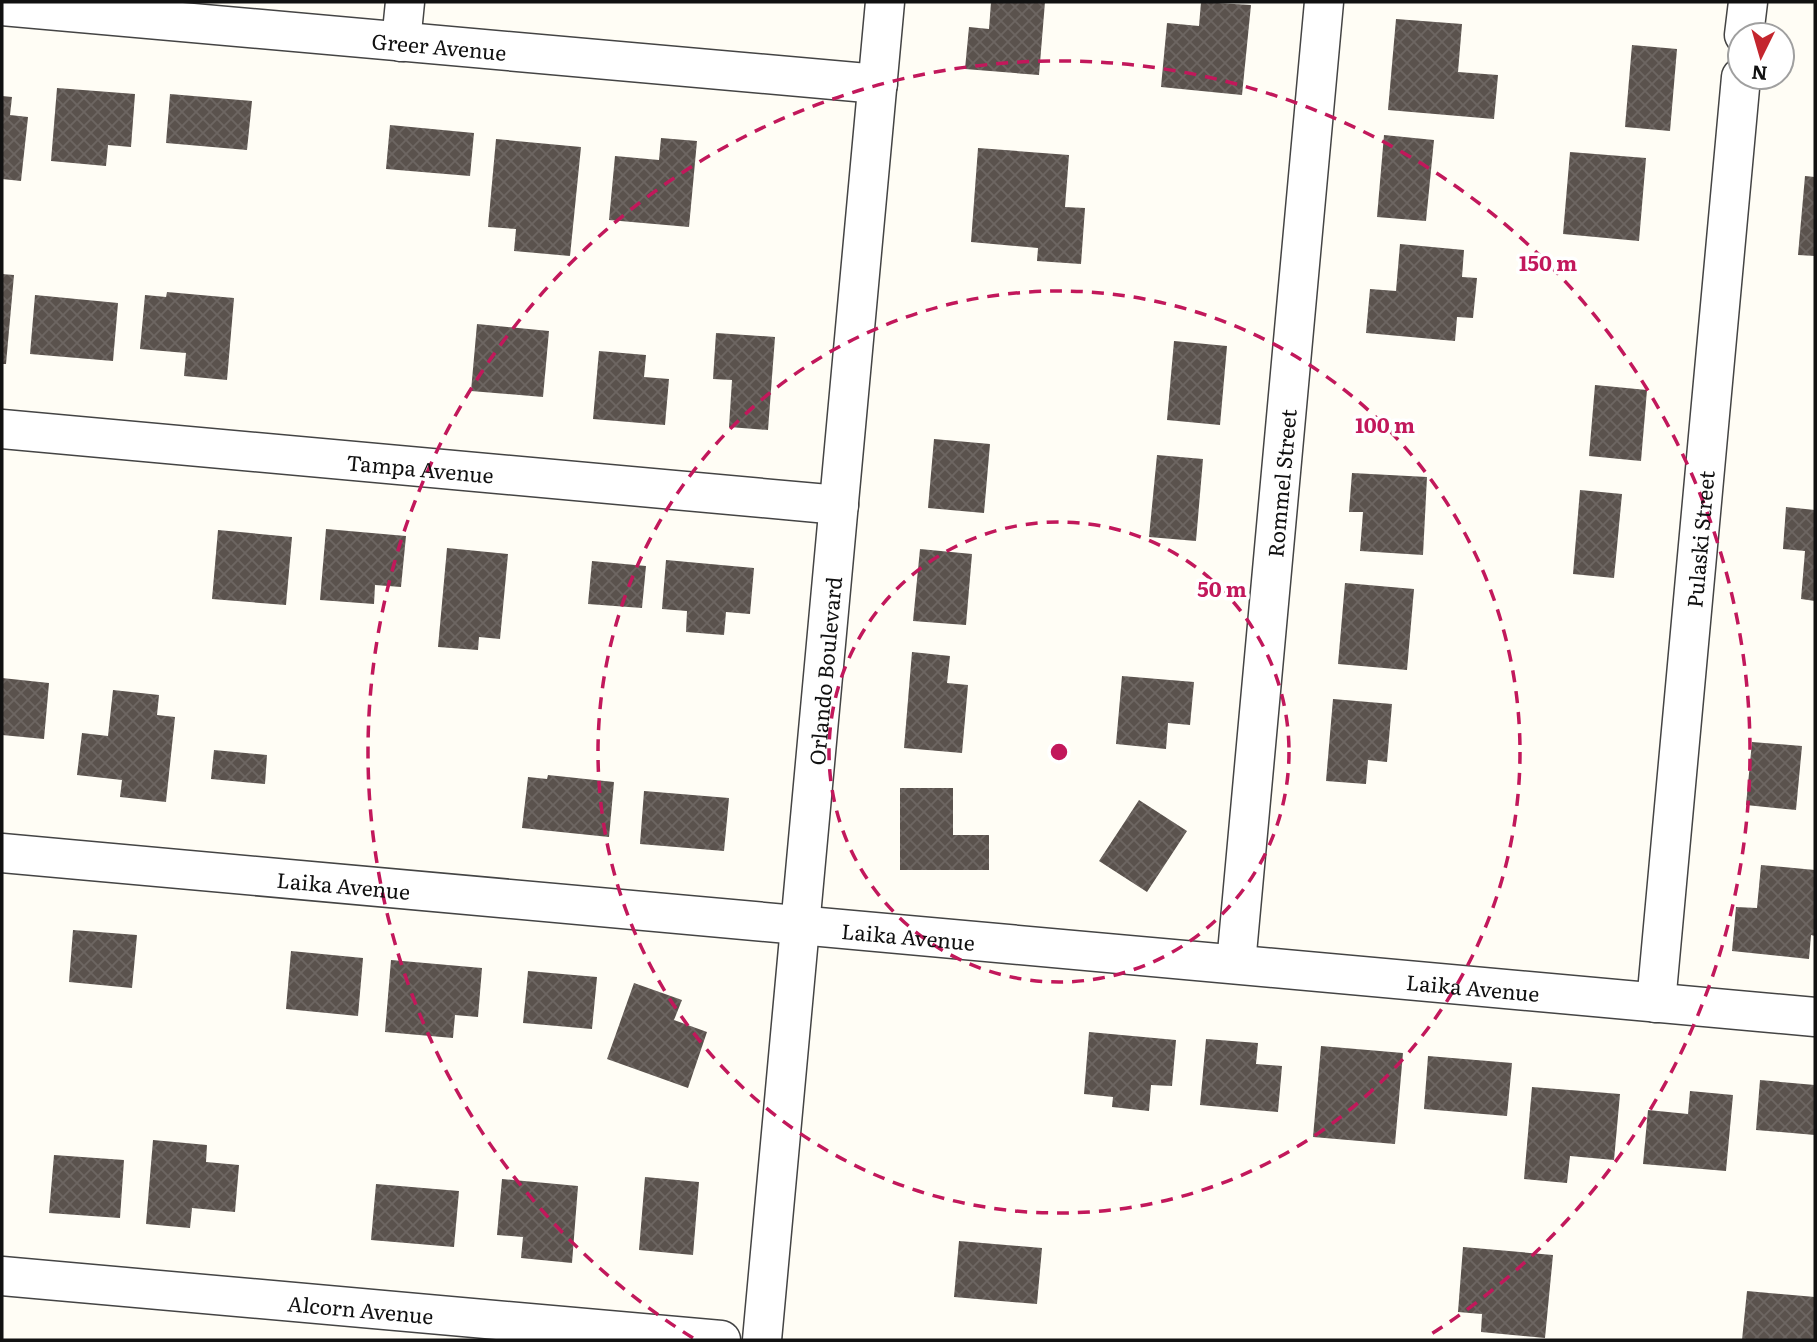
<svg xmlns="http://www.w3.org/2000/svg" width="1817" height="1342" font-family="Literata,serif">
	<style>
		.building { fill: url(#building-cross-hatch) }
		.lines { fill: none; stroke-linecap: round; stroke-linejoin: round }
		.minor-casing { stroke: #444; stroke-width: 41 }
		.minor { stroke: #fff; stroke-width: 38 }
		.ring { fill: none; stroke: #c2185b; stroke-width: 3.5; stroke-dasharray: 12 9 }
		.labels { text-anchor: middle; dominant-baseline: central; stroke-width: 7; stroke-linejoin: round; paint-order: stroke }
		.street-label { font-size: 21px; fill: #111; stroke: #fff }
		.centre { fill: #c2185b; stroke: #fff; stroke-width: 3.5 }
		.ring-label { font-size: 21px; text-anchor: middle; font-weight: bold; fill: #c2185b; stroke: #fff; stroke-width: 7; stroke-linejoin: round; paint-order: stroke }
	</style>
	<defs>
		<pattern id="building-cross-hatch" width="8" height="8" patternUnits="userSpaceOnUse" patternTransform="scale(1.75)"><rect width="8" height="8" fill="#5a524d"/><path d="M0 0l8 8M0 8l8-8" fill="none" stroke="#6d6662"/></pattern>
	</defs>
	<rect width="100%" height="100%" fill="#fffdf5"/>
	<path class="building" d="M991,2H1045L1039,75L965,69L969,27L989,29Z
		M1201,2L1251,5L1242,95L1161,87L1167,23L1199,26Z
		M1396,19L1462,24L1458,72L1498,75L1494,119L1388,110Z
		M1632,45L1677,49L1670,131L1625,127Z
		M57,88L135,94L131,147L108,145L106,166L51,161Z
		M170,94L252,101L247,150L166,143Z
		M2,96L12,97L10,115L28,117L21,181L2,179Z
		M390,125L474,133L470,176L386,169Z
		M1384,135L1434,140L1426,221L1377,217Z
		M661,138L697,141L689,227L609,220L615,156L659,160Z
		M496,139L581,147L570,256L514,251L516,229L488,227Z
		M978,148L1069,155L1065,207L1085,208L1081,264L1037,261L1038,248L971,242Z
		M1570,152L1646,158L1639,241L1563,234Z
		M1805,176L1815,177V256L1798,255Z
		M1400,244L1464,250L1462,277L1477,278L1473,318L1457,317L1455,341L1366,333L1370,289L1396,291Z
		M2,274L14,275L6,364H2Z
		M167,292L234,298L227,380L184,376L186,353L140,349L145,295L166,297Z
		M35,295L118,303L113,361L30,354Z
		M477,324L549,331L543,397L471,391Z
		M716,333L775,337L768,430L729,427L732,380L713,379Z
		M1174,341L1227,346L1220,425L1167,420Z
		M599,351L646,355L644,377L669,379L665,425L593,419Z
		M1595,385L1647,390L1641,461L1589,456Z
		M934,439L990,444L984,513L928,508Z
		M1157,455L1203,459L1196,541L1149,537Z
		M1352,473L1427,477L1423,555L1360,551L1363,512H1349Z
		M1580,490L1622,494L1614,578L1573,574Z
		M1786,507L1815,510V601L1801,599L1805,551L1783,549Z
		M326,529L406,536L401,587L375,585L374,604L320,600Z
		M218,530L292,537L286,605L212,599Z
		M447,548L508,554L500,639L479,637L478,650L438,647Z
		M920,549L972,554L966,625L913,621Z
		M666,560L754,568L750,614L726,612L724,635L686,632L687,611L662,609Z
		M592,561L646,566L642,608L588,604Z
		M1345,583L1414,589L1407,670L1338,664Z
		M912,652L950,656L947,683L968,685L962,753L904,748Z
		M1122,676L1194,682L1190,725L1168,723L1166,749L1116,744Z
		M2,678L49,683L44,739L2,735Z
		M113,690L159,695L157,715L175,717L166,802L120,797L122,780L77,775L82,733L108,736Z
		M1333,699L1392,704L1387,762L1368,760L1366,784L1326,781Z
		M1752,742L1802,746L1796,810L1746,805Z
		M214,750L267,755L265,784L211,779Z
		M548,775L614,782L609,837L522,828L528,777L547,779Z
		M900,788H953V835H989V870H900Z
		M644,791L729,798L724,851L640,844Z
		M1139,800L1187,831L1147,892L1099,861Z
		M1761,865L1815,870V936L1811,935L1809,959L1732,951L1736,907L1757,908Z
		M73,930L137,935L132,988L69,982Z
		M291,951L363,958L358,1016L286,1009Z
		M391,960L482,968L478,1017L455,1015L453,1038L385,1032Z
		M528,971L597,977L592,1029L523,1023Z
		M634,983L682,1000L674,1020L707,1032L688,1088L607,1059Z
		M1089,1032L1176,1040L1172,1086L1151,1085L1149,1111L1112,1107L1113,1097L1084,1094Z
		M1206,1039L1258,1043L1256,1064L1282,1066L1278,1112L1200,1105Z
		M1321,1046L1403,1053L1395,1144L1313,1137Z
		M1428,1056L1512,1063L1507,1116L1424,1109Z
		M1760,1080L1815,1085V1135L1756,1130Z
		M1532,1087L1620,1094L1614,1160L1570,1156L1567,1183L1524,1179Z
		M1690,1091L1733,1095L1726,1171L1643,1164L1648,1110L1688,1114Z
		M153,1140L207,1145L206,1162L239,1165L235,1212L192,1208L190,1228L146,1224Z
		M54,1155L124,1160L120,1218L49,1213Z
		M645,1177L699,1182L693,1255L639,1250Z
		M502,1179L578,1186L572,1263L521,1258L523,1237L497,1235Z
		M376,1184L459,1191L454,1247L371,1240Z
		M959,1241L1042,1248L1037,1304L954,1297Z
		M1463,1247L1553,1255L1545,1338L1481,1332L1482,1314L1458,1312Z
		M1747,1291L1815,1297V1340H1742Z"/>
	<g class="lines">
		<g class="minor-casing">
			<g id="minor">
				<path id="s1" d="M2,6L878,84"/>
				<path d="M1744,35L1748,2"/>
				<path d="M401,42L405,2"/>
				<path id="s2" d="M2,429L839,505"/>
				<path id="s3" d="M2,853L1815,1017"/>
				<path id="s4" d="M1236,964L1324,2"/>
				<path id="s5" d="M1656,1003L1741,77"/>
				<path id="s6" d="M2,1276L721,1340"/>
				<path id="s7" d="M762,1340L885,2"/>
			</g>
		</g>
		<use href="#minor" class="minor"/>
	</g>
	<g class="ring">
		<circle cx="1059" cy="752" r="230"/>
		<circle cx="1059" cy="752" r="461"/>
		<path d="M693 1338A691 691 0 1 1 1425 1338"/>
	</g>
	<g class="labels">
		<g class="street-label">
			<text stroke="none"><textPath href="#s1" startOffset="439">Greer Avenue</textPath></text>
			<text stroke="none"><textPath href="#s2" startOffset="420">Tampa Avenue</textPath></text>
			<text stroke="none"><textPath href="#s4" startOffset="483">Rommel Street</textPath></text>
			<text stroke="none"><textPath href="#s5" startOffset="466">Pulaski Street</textPath></text>
			<text stroke="none"><textPath href="#s7" startOffset="672">Orlando Boulevard</textPath></text>
			<text stroke="none"><textPath href="#s3" startOffset="343">Laika Avenue</textPath></text>
			<text stroke="none"><textPath href="#s3" startOffset="910">Laika Avenue</textPath></text>
			<text stroke="none"><textPath href="#s3" startOffset="1477">Laika Avenue</textPath></text>
			<text stroke="none"><textPath href="#s6" startOffset="360">Alcorn Avenue</textPath></text>
		</g>
	</g>
	<circle cx="1059" cy="752" r="10" class="centre"/>
	<g class="ring-label">
		<text x="1548" y="271">150 m</text>
		<text x="1385" y="433">100 m</text>
		<text x="1222" y="597">50 m</text>
	</g>
	<rect width="1817" height="1342" fill="none" stroke="#111111" stroke-width="7"/>
	<g transform="translate(1761 56) rotate(185)"><circle r="33" fill="#ffffff" stroke="#a0a0a0" stroke-width="2"/>
	<path d="M0-5L12 26L0 18L-12 26Z" fill="#c4262e"/>
	<text y="-10" font-size="19" font-weight="bold" text-anchor="middle" fill="#111111">N</text>
	</g>
</svg>
